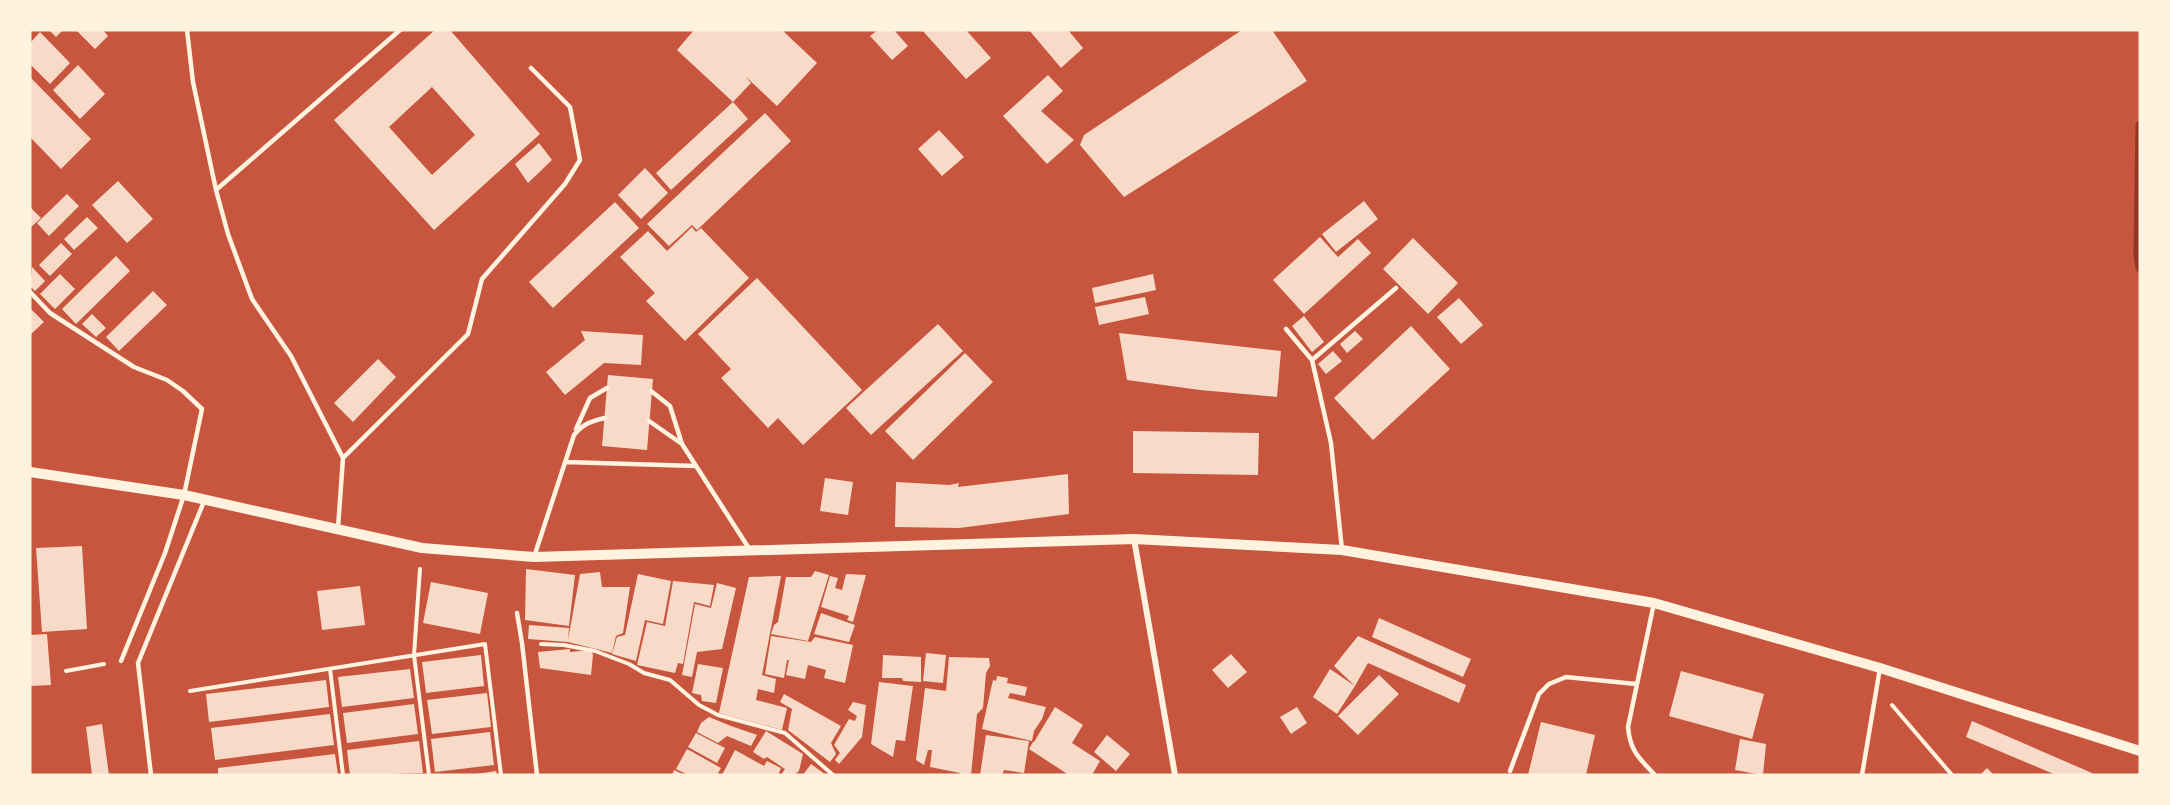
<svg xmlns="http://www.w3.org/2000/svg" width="2170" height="805" font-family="Karla,sans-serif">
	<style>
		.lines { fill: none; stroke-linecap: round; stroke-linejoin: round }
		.stream { stroke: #8f3625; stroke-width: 9 }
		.building { fill: #f7dbc8; fill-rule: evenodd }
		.path { stroke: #fff3e0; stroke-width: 4 }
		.service { stroke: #fff3e0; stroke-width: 4.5 }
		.minor { stroke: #fff3e0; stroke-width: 6 }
		.tertiary { stroke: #fff3e0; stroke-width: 10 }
	</style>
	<rect width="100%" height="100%" fill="#c8553d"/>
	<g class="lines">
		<path class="stream" d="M2140,125L2138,255L2140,268"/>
	</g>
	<path class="building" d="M49,30H63L56,37Z
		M76,30H103L108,36L95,49Z
		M435,30H450L540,134L434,230L334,120ZM432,87L475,135L432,175L389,127Z
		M694,30H782L817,63L777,106L745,76L751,83L733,102L677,50Z
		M878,30H894L908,46L892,60L870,36Z
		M922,30H966L991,58L966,79Z
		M1029,30H1068L1083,48L1061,68Z
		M1242,30H1272L1307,81L1124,197L1080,145L1084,135Z
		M40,32L70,63L50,84L30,64V43Z
		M78,65L105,94L80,119L53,90Z
		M1048,75L1063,91L1041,111L1074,140L1047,164L1003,116Z
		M30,77L91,139L61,169L30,137Z
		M733,102L748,119L671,190L656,173Z
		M765,113L791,141L697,230L692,225L669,246L647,224Z
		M939,130L964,157L942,176L918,149Z
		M539,143L552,160L528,183L515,164Z
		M645,168L668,193L641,219L618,195Z
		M118,181L153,219L127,243L92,205Z
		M67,194L79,206L49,236L37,223Z
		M1364,201L1378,219L1336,252L1322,234Z
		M615,202L639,228L553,308L529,282Z
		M30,207L41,218L30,228Z
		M87,217L98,228L74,250L64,239Z
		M692,227L696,232L701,228L749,278L685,341L646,301L655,293L620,257L648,231L667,251Z
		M1320,237L1338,257L1358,239L1371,253L1304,314L1273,280Z
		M1413,238L1458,283L1428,314L1383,269Z
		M61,243L72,254L50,276L39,265Z
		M116,256L130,271L76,324L62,309Z
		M32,267L45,281L35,291L30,286Z
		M60,274L75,289L55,309L40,294Z
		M1153,274L1156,290L1095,303L1092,288Z
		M757,278L862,390L803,445L778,418L768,428L721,378L731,369L698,334Z
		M153,291L167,305L119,351L106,337Z
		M1145,297L1149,314L1099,325L1095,307Z
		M1459,298L1483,325L1461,344L1437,317Z
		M30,308L44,322L30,335Z
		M92,314L106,328L96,337L82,324Z
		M1304,316L1324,342L1312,352L1292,326Z
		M938,324L963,351L871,435L846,408Z
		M1411,326L1450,369L1373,440L1334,398Z
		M581,331L643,335L641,365L604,363L565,395L546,372L585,340Z
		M1355,331L1363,339L1347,353L1340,344Z
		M1119,333L1281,351L1277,397L1200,390L1127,380Z
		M1333,351L1342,361L1326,374L1318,364Z
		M965,353L993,382L913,460L885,431Z
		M378,359L396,377L353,422L334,403Z
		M608,375L653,379L647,450L602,446Z
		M1133,431L1259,433L1258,475L1133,473Z
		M1068,474L1069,514L959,528L895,527L896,482L949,485L959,483L958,487Z
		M825,478L853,482L848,515L820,511Z
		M82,546L87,629L42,632L36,548Z
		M526,569L575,575L569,626L525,620Z
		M815,571L829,575L808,641L771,634L774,625L778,622L786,577H811Z
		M600,572L602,587H630L623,633L616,636L612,653L568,642L528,639L529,625L569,628L568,640L580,574Z
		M638,574L671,581L663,624L645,620L636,661L612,654L617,637L625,635Z
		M846,574L866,575L853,622L847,620L849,616L821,607L830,576L838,578L835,588L842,590Z
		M781,576L762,675L776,679L774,693L758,689L756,700L787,708L782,730L719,713L749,577Z
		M673,581L714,585L710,606L694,602L683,664L678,663L675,673L637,665L647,622L665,626Z
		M431,582L488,593L480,634L423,623Z
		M717,583L736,588L722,649L697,652L692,677L682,675L695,604L711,608Z
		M360,586L365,625L322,630L317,591Z
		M821,613L855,625L849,642L814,634Z
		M1379,618L1471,659L1463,677L1372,637Z
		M47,634L51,685L30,686V635Z
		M771,636L811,642L815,637L853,645L845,683L824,678L826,670L808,665L805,679L786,675L789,660H787L784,678L765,674Z
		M1358,636L1466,685L1459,703L1368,663L1355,686L1337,714L1313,697L1330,669L1355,686L1334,666Z
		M570,649V652L591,650L593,655L591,675L540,668L538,652Z
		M926,653L946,655L943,683L923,681Z
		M1231,654L1247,672L1228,688L1212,670Z
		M481,655L484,686L426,693L422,662Z
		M883,655L921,657V682L903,681L902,678H882Z
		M949,657L989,658L990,666L986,673L983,708L977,714L971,775H960V773L930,767L932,750H928L924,765L916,760L925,688L946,691Z
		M698,664L723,668L716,703L702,701L701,695L692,693Z
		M410,669L414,698L342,707L338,677Z
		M1681,671L1764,694L1752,739L1669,716Z
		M1379,675L1399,694L1358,735L1338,716Z
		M997,676L1008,678L1007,683L1027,687L1025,696L1010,693L1008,698L1046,707L1042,719L1034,731L1032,741L982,729L993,680L996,681Z
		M326,680L329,707L209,722L206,694Z
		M879,682L913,686L905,741L896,740L893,757L871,744Z
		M487,693L491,727L432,734L427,700Z
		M784,694L841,726L831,743L836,754L830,762L788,730L792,709L780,702Z
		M853,702L866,705L862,737L839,764L835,760L840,753L834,745L849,719L855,721L857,716L848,710Z
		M414,704L418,734L347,743L343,713Z
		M1055,707L1083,725L1072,743L1100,761L1092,775H1069L1029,749L1033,742H1036H1034Z
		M1297,707L1307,723L1291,734L1280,717Z
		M330,714L334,745L215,760L211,728Z
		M709,717L731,726L757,735L751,746L727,736L718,743L697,732L701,723Z
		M1972,721L2092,773L2090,775H2056L1966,737Z
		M1541,722L1595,735L1586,775H1528Z
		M102,724L109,775H92L86,727Z
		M766,731L803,754L799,771L794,775H781L785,769L767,757L764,759L753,752Z
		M490,732L494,765L435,772L431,739Z
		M696,733L725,748L717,763L688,747Z
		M986,735L1029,741L1024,773L1004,770L1002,775H980Z
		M1107,735L1130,754L1116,771L1094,752Z
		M1740,739L1766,744L1763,775L1735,770Z
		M419,741L423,773L350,775L347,750Z
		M687,749L721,768L717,775H688L676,769Z
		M735,750L764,766L767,761L781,768L778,775H722Z
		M335,754L338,775H218V768Z
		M811,764L826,775H803Z
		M1987,768L1994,775H1980Z
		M674,770L685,775H672Z
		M496,771L497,775H476V774Z"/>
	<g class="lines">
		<path class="path" d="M420,569L414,655L429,775
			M541,644L564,645L595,651L629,664L644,673L670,680L699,705L718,715L785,733L833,775
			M330,669L343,775
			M66,671L104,664
			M190,691L485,644L501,775
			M1892,705L1952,775"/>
		<path class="service" d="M187,30L193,82L216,190L228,234L252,299L291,356L343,458L338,528
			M216,190L400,30
			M30,292L50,313L134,367L167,380L183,391L202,409L184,495L165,553L121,661
			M1286,329L1312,360
			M651,391L670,406L682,444
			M649,421L682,444L750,550
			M576,429L590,398L607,388
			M343,458L468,334L482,279L565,184L580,160L570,107L531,68
			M565,462L696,466
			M1342,550L1331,443L1312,360L1396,288
			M534,557L574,435C583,424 591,421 605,418
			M1654,603L1628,727C1630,751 1639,758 1655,775
			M517,613L522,643L537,775
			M1510,771L1539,694L1549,684L1566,677L1636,684
			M151,775L138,663L205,499
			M1862,775L1880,668"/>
		<path class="minor" d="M1134,539L1175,775"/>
		<path class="tertiary" d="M30,472L184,495L422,548L534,557L1134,539L1342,550L1654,603L1880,668L2140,751"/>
	</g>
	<rect width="2170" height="805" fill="none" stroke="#fff3e0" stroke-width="63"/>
</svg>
